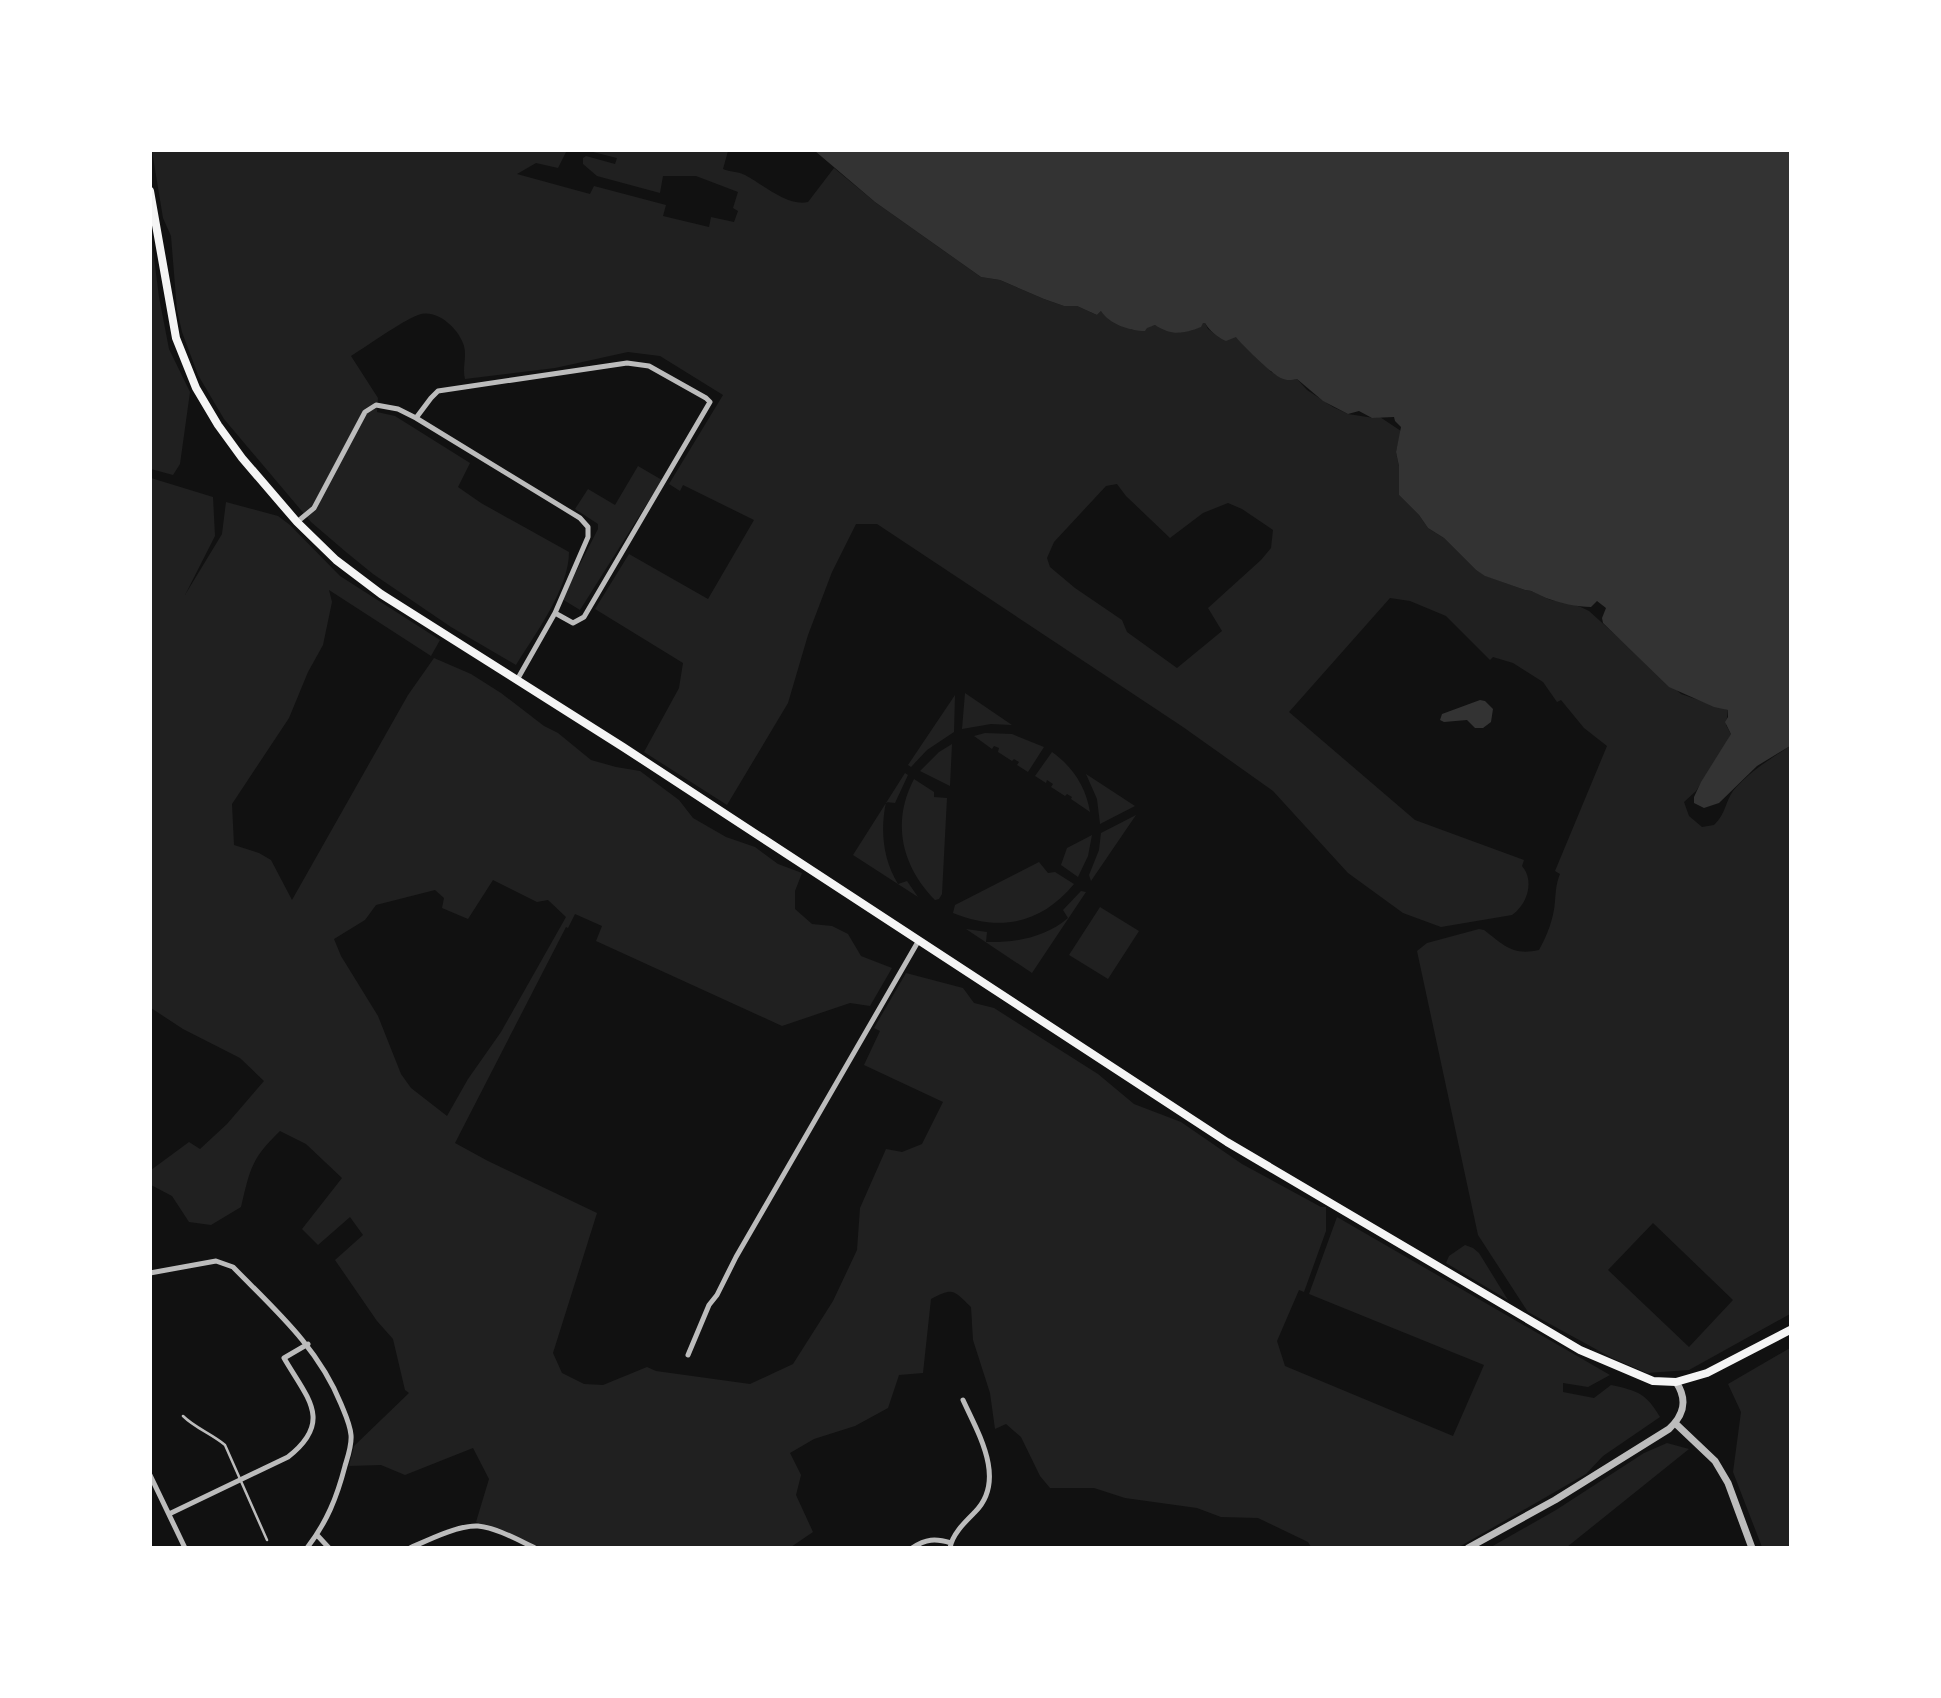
<svg xmlns="http://www.w3.org/2000/svg" width="1941" height="1698" font-family="'Asap Condensed',sans-serif">
	<style>
		.green { fill: #202020; fill-rule: evenodd }
		.water { fill: #333 }
		.lines { fill: none; stroke-linecap: round; stroke-linejoin: round }
		.service { stroke: #bcbcbc; stroke-width: 2.5 }
		.minor { stroke: #bcbcbc; stroke-width: 5 }
		.tertiary { stroke: #bcbcbc; stroke-width: 7 }
		.secondary { stroke: #f5f5f5; stroke-width: 8 }
	</style>
	<rect width="100%" height="100%" fill="#111"/>
	<path class="green" d="M152,151H564L566,152L558,168L536,163L517,174L590,194L594,186L666,205L663,216L709,227L711,217L734,222L738,211L733,208L738,192L696,176H663L660,193L597,176L583,164V158L586,156L615,164L617,158L589,151H728L723,169C730,172 737,171 745,175C762,184 788,207 808,202L834,168L875,202L981,277L1000,280L1044,299L1064,306H1077L1097,315L1102,310L1132,330L1155,325L1179,333L1200,327L1203,322L1205,323L1208,329L1220,338L1236,336L1263,361L1271,372L1297,379L1307,390L1333,407L1348,414L1374,418L1380,417L1401,431L1396,452L1399,466V495L1419,515L1428,528L1444,538L1476,570L1486,576L1525,590C1534,590 1542,597 1551,600C1565,603 1577,604 1589,611L1681,694L1728,710L1726,725L1731,734L1727,742L1696,791L1684,802L1689,816L1702,827L1714,825C1726,814 1725,802 1733,791C1750,771 1769,760 1790,746V1314L1689,1370L1647,1373L1612,1358L1528,1312L1478,1235L1417,951L1427,943L1479,929L1484,930C1504,945 1512,956 1539,950C1547,936 1554,918 1555,901C1556,890 1556,884 1560,874L1555,871L1607,746L1584,728L1561,700L1557,702L1543,682L1513,663L1493,657L1490,660L1446,616L1410,601L1390,598L1289,712L1415,820L1524,860L1522,866C1535,881 1527,905 1512,915L1441,927L1403,913L1348,873L1273,791L1183,727L877,524H856L832,572L808,635L788,703L727,805L644,752L679,688L683,663L595,609L629,554L708,599L754,520L683,485L680,491L669,484L723,395L660,356L628,352L555,368L465,379C462,368 467,357 464,346C459,329 437,308 418,315C400,322 369,345 351,356L378,398L377,412L395,416L470,463L458,487L481,503L569,552C569,589 535,634 516,665L451,627L373,574L346,552L311,522L224,419L198,375L182,332L177,310L171,236L163,218ZM1117,484L1126,496L1170,538L1203,513L1228,503L1242,509L1273,530L1271,548L1261,560L1208,608L1222,631L1177,668L1127,632L1122,620L1075,588L1050,567L1047,558L1054,542L1106,486ZM1653,1223L1733,1300L1689,1347L1608,1270Z
		M151,234L159,297L169,349L190,392L180,464L173,475L151,469Z
		M638,466L662,480L580,610L562,599L598,529V524L575,509L588,489L615,505Z
		M151,478L213,497L215,536L185,595L222,534L226,502L278,516L290,525L340,576L440,640L431,656L329,590L332,602L323,645L308,672L289,718L232,804L234,845L259,853L271,860L292,900L408,695L434,658L471,674L501,693L544,726L558,733L591,760L616,767L640,771L679,800L693,818L726,837L755,847L778,864L802,873L795,891V909L812,924L832,926L848,934L861,956L892,968L870,1006L850,1003L782,1026L596,941L602,926L575,914L568,928L566,927L455,1143L488,1161L597,1213L553,1353L562,1373L584,1384L603,1385L647,1367L656,1371L750,1384L793,1364L833,1301L857,1250L860,1208L886,1149L902,1152L922,1144L943,1102L864,1065L880,1031L874,1028L906,973L963,988L974,1003L994,1008L1098,1074L1134,1104L1181,1122L1242,1164L1321,1207H1326V1231L1304,1292L1299,1290L1277,1341L1285,1366L1453,1436L1484,1365L1309,1294L1337,1217L1610,1375L1588,1387L1563,1383V1392L1594,1398L1611,1385C1638,1391 1646,1393 1660,1417L1603,1456L1586,1474L1459,1547H1311L1308,1542L1258,1518L1221,1517L1197,1508L1125,1498L1094,1488H1050L1040,1476L1021,1437L1006,1424L995,1429L990,1393L973,1340L971,1307C953,1290 954,1287 931,1299L923,1373L899,1375L888,1408L855,1426L814,1439L790,1453L801,1475L796,1495L813,1532L791,1547H540L476,1522L489,1479L473,1448L405,1475L381,1465L349,1466L354,1446L409,1393L405,1390L393,1339L377,1321L335,1260L363,1235L350,1217L318,1245L302,1229L342,1178L306,1144L280,1131C251,1159 250,1169 241,1207L211,1225L189,1222L172,1196L151,1185V1170L189,1142L200,1149L227,1124L264,1081L240,1058L183,1029L151,1008ZM493,880L537,902L548,900L566,917L501,1032L468,1079L447,1116L411,1088L401,1074L378,1016L341,956L334,939L365,920L376,905L435,890L444,898L442,908L468,919Z
		M965,693L1012,725L991,724L962,729Z
		M955,695L954,732L927,750L911,767L908,765Z
		M985,733L1012,734L1044,747L1028,772L1017,765L1019,762L1014,759L1012,761L998,752L999,748L994,746L992,749L974,736Z
		M952,744L950,786L920,771L939,752Z
		M1052,752C1073,767 1086,787 1090,812L1071,799L1072,797L1067,794L1065,796L1051,787L1053,784L1047,780L1046,783L1035,776Z
		M905,773L908,775L895,803L886,802C880,831 883,859 898,884L907,881L918,897L853,855Z
		M1086,774L1135,806L1100,824L1097,799Z
		M914,779L934,792V797L947,798L942,894L939,899L935,900C902,866 891,823 914,779Z
		M1136,815L1091,881L1089,875L1099,850L1101,833Z
		M1092,835L1088,856L1078,877L1061,865L1067,848Z
		M1039,862L1048,873L1055,872L1074,884C1041,924 1000,932 953,913L955,905Z
		M1081,891L1086,892L1032,973L966,929L987,932L986,942C1016,943 1046,937 1068,918L1063,910Z
		M1100,907L1139,931L1108,979L1069,955Z
		M1465,1245L1473,1248L1479,1253L1508,1300L1446,1263L1449,1256Z
		M1790,1348V1547H1762L1733,1472L1741,1412L1728,1384Z
		M1667,1443L1689,1449L1567,1547H1491L1556,1510L1644,1453Z"/>
	<path class="water" d="M815,151H1790V746L1757,766L1719,803L1704,808L1694,803V797L1701,782L1731,734L1725,722L1728,717V710L1714,707L1669,687L1603,623L1602,618L1606,608L1597,601L1591,607C1577,607 1560,603 1546,598C1539,595 1532,590 1525,590L1485,576L1476,570L1444,538L1428,528L1419,515L1399,495V466L1396,452L1401,427L1395,421L1394,417L1372,418L1359,411L1348,414L1323,401L1297,379C1291,380 1287,381 1281,378C1274,376 1240,343 1236,337L1226,341C1217,337 1210,331 1205,323H1203L1201,327C1183,334 1172,336 1155,325L1147,328L1145,331C1130,331 1109,324 1101,311L1097,315L1077,306H1064L1044,299L1000,280L981,277L875,202Z
		M1480,700L1485,701L1493,709L1491,722L1483,728H1475L1467,720L1444,722L1440,720L1442,714Z"/>
	<g class="lines">
		<path class="service" d="M183,1416C195,1428 212,1434 225,1445L267,1540"/>
		<path class="minor" d="M416,418L431,398L438,391L627,363L649,366L706,398L710,402L584,617L573,623L555,613
			M297,522L314,508L365,412L376,405L398,409L416,418L580,518L588,527V537L555,613L517,680
			M150,1273L216,1261L233,1267C275,1310 318,1347 341,1404C345,1414 350,1424 351,1435C352,1445 348,1456 345,1466C337,1497 327,1522 307,1548
			M688,1355L709,1305L717,1295L736,1257L919,940
			M150,1475L185,1548
			M169,1514L288,1457C334,1421 307,1398 284,1358L308,1344
			M317,1535L329,1548
			M410,1548C428,1540 458,1525 478,1526C497,1528 518,1540 535,1548
			M912,1548C926,1539 935,1538 951,1543
			M950,1548C952,1534 966,1521 975,1512C1007,1480 978,1433 963,1400"/>
		<path class="tertiary" d="M1675,1423L1715,1461L1728,1483L1752,1548
			M1468,1548L1555,1500L1669,1429C1684,1415 1688,1400 1676,1382"/>
		<path class="secondary" d="M150,191L176,338L196,388L218,425L242,458L297,522L336,560L381,594L623,747L1227,1142L1580,1350L1653,1381L1676,1382L1707,1373L1790,1330"/>
	</g>
	<rect width="1941" height="1698" fill="none" stroke="#ffffff" stroke-width="304"/>
</svg>
